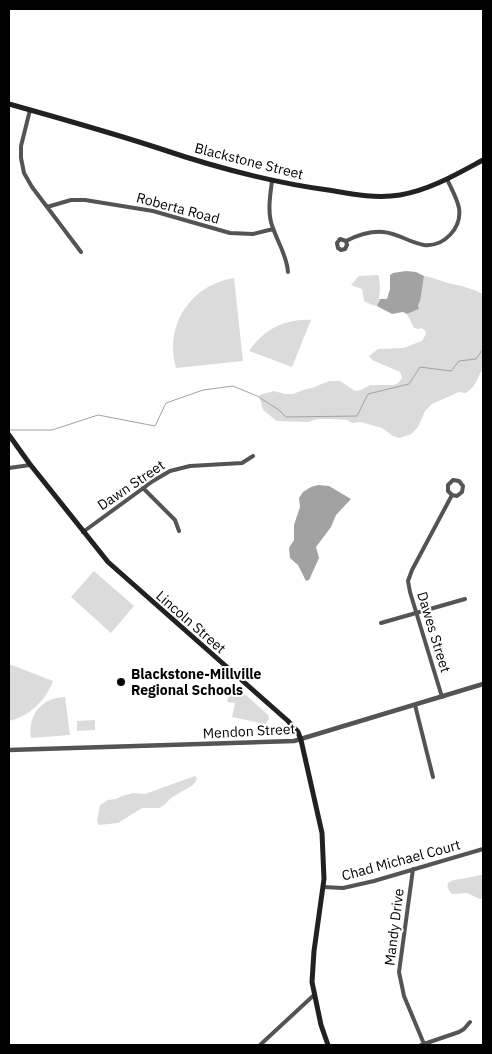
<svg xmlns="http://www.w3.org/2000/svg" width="492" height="1054" font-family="'IBM Plex Sans',sans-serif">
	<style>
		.green { fill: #dbdbdb }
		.water { fill: #a2a2a2 }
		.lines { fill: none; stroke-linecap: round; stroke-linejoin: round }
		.stream { stroke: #a2a2a2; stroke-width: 1 }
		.minor { stroke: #545454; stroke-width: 4 }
		.tertiary { stroke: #545454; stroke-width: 4.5 }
		.secondary { stroke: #212121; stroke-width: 5 }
		.poi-dot { fill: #000; stroke: #fff; stroke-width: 2 }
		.labels { text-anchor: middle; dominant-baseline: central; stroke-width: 4; stroke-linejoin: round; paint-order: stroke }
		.street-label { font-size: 14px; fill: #000; stroke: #fff }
		.poi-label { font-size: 14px; font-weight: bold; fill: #000; stroke: #fff; text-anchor: start }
	</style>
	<rect width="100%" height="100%" fill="#fff"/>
	<path class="green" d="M378,275C381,281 380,299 377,306L372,305L364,301L362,289L351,285L359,276Z
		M424,276C434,277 442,282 452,284C463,286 473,289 483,294V369C476,378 478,385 466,393L459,392L432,404L425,411L418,427L411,434L400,438L393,436L382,428L361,422L352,423L347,420L332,419H318L308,422L277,421L263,410L259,395L274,391L285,394H293L306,389L312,388L329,381H340L355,391L361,390L370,385H394L398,383L402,378L400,372L372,360L369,356L378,349L403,348L422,341L426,334L425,330L421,328L418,329L414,328L407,314L419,309L418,305Z
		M234,278L243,361L176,368C164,326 190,285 234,278Z
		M311,320L292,367L249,351C263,330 285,318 311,320Z
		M94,571L134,606L111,633L71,597Z
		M9,664L53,681C45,701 30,716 9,721Z
		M231,686L233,688L236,686L268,715L269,719L265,724L232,717L235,703L227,702Z
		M65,697L70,735L31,738C27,716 42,697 65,697Z
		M95,720V730L77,731V721Z
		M195,776L197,779L193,785L171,798L164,805L159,808H142L118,823L99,825L97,821L100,805L108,800L116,799L122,796L133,793L145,794Z
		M483,875V899H480L467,893L452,894C439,879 457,880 467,878C473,877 477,875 483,875Z"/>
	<path class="water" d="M406,271L416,272L424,276L420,301L418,305L419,309L407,314L403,312L392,314L377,306L380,299H387L390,289V275L393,273Z
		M318,485L329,486L351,499L336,515L331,527L316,547L319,558L309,580L306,581L298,565L290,558L289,548L294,540V525L300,507L299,498L303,492L311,487Z"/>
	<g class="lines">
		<path class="stream" d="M9,430H52L98,415L155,426L166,403L203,390L233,386L257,396L279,410L286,417L357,416L368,394L409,384L420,367L451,371L459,361L476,359L483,349"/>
		<path class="minor" d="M30,110L21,146V158L24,173L32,187L81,252
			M272,181C270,196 267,214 273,228C278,243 287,256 288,272
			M47,207L71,200H85L153,211L230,233L253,234L273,229
			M346,241L347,245L345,249L341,250L338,248L337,243L340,239L346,241C358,235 370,231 383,232C398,233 410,243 424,245C444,247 462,228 459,208C457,198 451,188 447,179
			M9,468L30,465
			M143,488L175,520L179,531
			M83,532L153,481L170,471L190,466L242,463L253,456
			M381,623L465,599
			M442,697L410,592L408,581L412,570L452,495L448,491V485L453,480L459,481L463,486L462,492L457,496L452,495
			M415,705L433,777
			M413,869L399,972L404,996L424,1044
			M323,887L343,888L374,881L483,849
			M260,1045L314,995
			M421,1045L459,1032L464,1029L470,1022"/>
		<path class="tertiary" d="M9,750L294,741L483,684"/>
		<path class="secondary" d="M9,104C59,118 109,132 158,148C214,167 269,182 328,190C351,194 376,199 400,195C430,190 457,174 483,160
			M9,435L29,463L108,562L288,721L298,732L301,740L322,833L324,879L314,951L312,982L321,1025L328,1045"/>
	</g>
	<circle class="poi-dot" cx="121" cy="682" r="5"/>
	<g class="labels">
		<g class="street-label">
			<text transform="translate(249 161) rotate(14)">Blackstone Street</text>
			<text transform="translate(178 208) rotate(15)">Roberta Road</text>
			<text transform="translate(131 485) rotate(-34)">Dawn Street</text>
			<text transform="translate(191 622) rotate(41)">Lincoln Street</text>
			<text transform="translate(434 632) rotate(73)">Dawes Street</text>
			<text transform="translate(249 731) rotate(-3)">Mendon Street</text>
			<text transform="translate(401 860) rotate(-15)">Chad Michael Court</text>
			<text transform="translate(394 927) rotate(-83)">Mandy Drive</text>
		</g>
		<g class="poi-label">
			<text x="131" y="674">Blackstone-Millville<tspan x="131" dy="16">Regional Schools</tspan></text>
		</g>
	</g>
	<rect width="492" height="1054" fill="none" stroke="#000000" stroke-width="20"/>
</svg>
